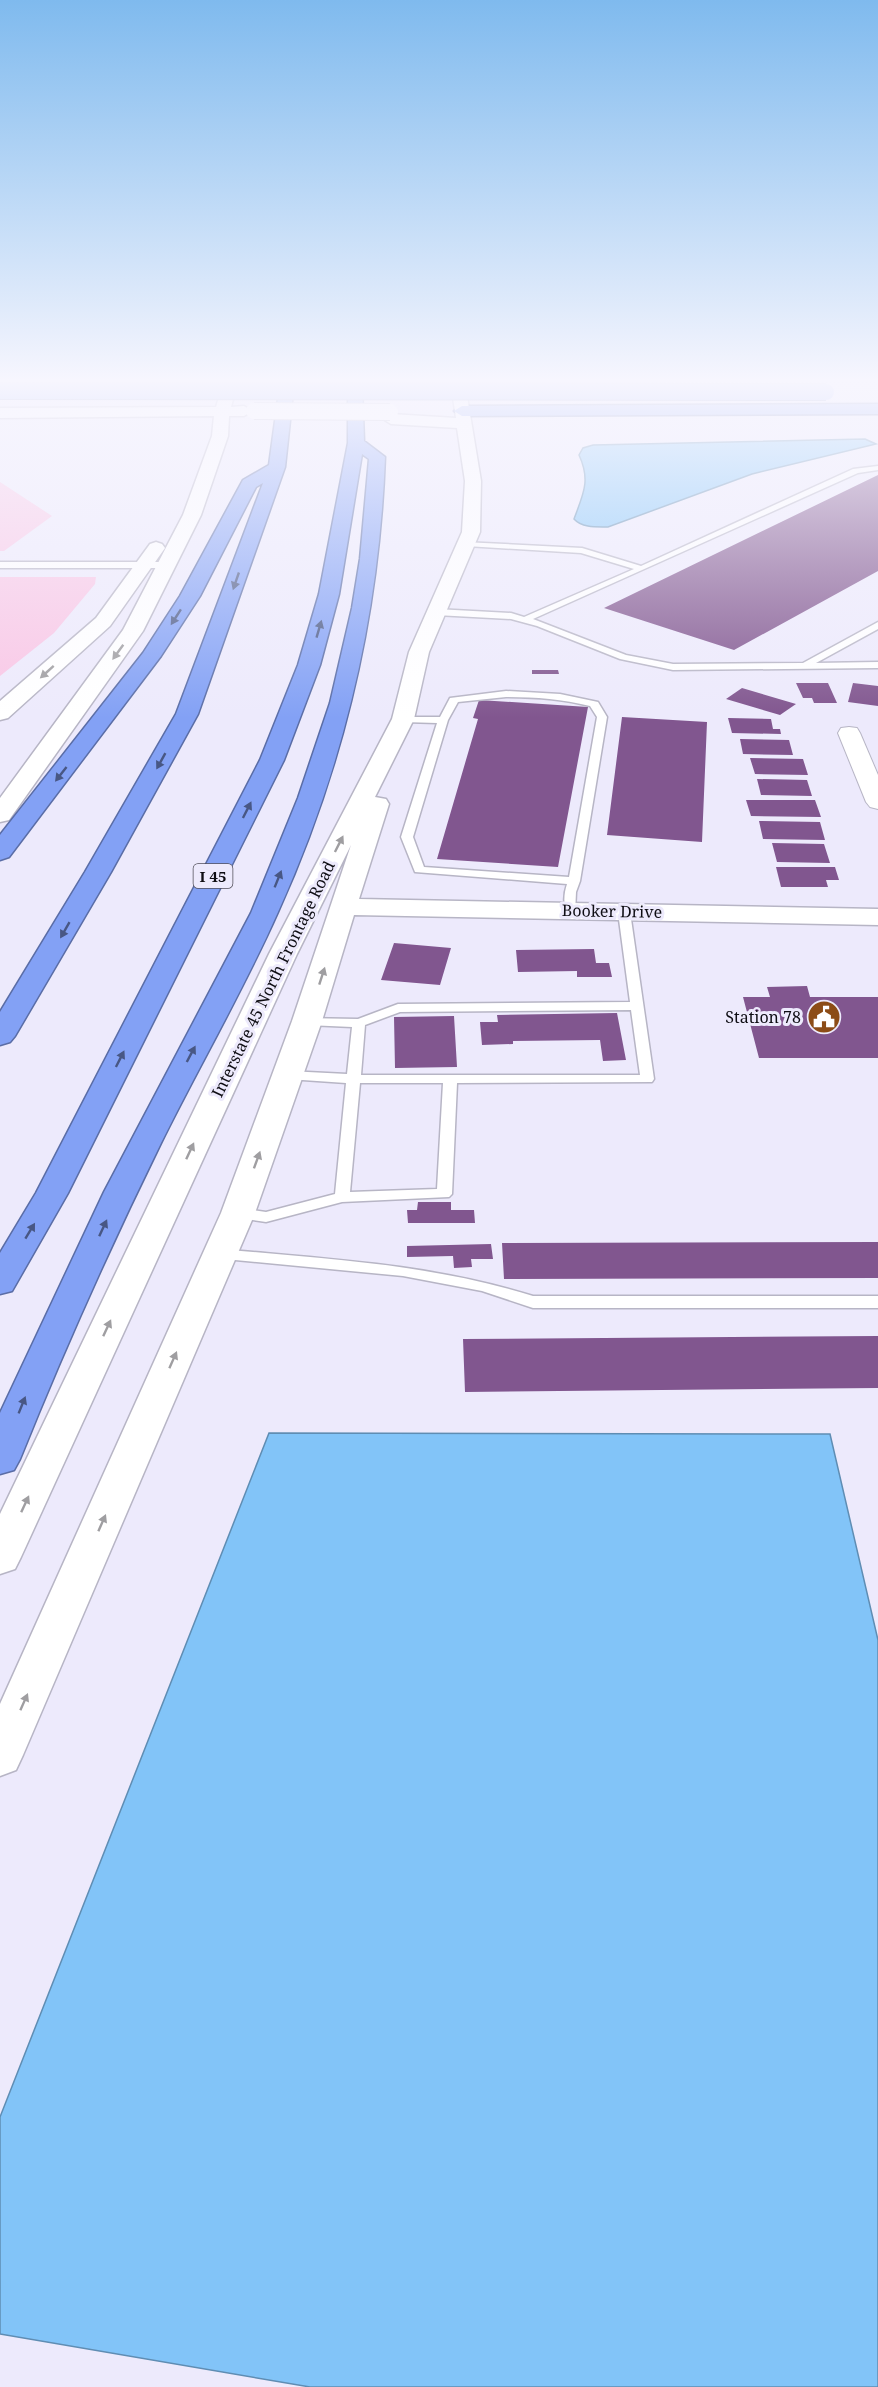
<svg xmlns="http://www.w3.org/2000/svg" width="878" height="2387" font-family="'Noto Serif',serif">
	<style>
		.green { fill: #f9c6e5 }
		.water { fill: #82c4f8; stroke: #5f8db3; stroke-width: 1.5 }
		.building { fill: #81568f }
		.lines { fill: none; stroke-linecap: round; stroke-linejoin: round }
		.lane-casing { stroke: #b7b5c5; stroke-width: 3 }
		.street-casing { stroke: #b7b5c5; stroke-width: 2 }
		.secondary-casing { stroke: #b7b5c5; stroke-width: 3 }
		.highway-casing { stroke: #5a6da6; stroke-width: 3 }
		.lane { fill: #fff; fill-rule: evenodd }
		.street { fill: #fff; fill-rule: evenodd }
		.secondary { fill: #fff; fill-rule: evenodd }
		.highway { fill: #83a1f5; fill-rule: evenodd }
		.secondary-bridge-casing { stroke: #b7b5c5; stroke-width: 18; stroke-linecap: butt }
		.highway-bridge-casing { stroke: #5a6da6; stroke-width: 18; stroke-linecap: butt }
		.secondary-bridge { stroke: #fff; stroke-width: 16 }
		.highway-bridge { stroke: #83a1f5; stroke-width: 16 }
		.oneway { fill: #485784 }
		.oneway2 { fill: #9f9ea1 }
		.labels { text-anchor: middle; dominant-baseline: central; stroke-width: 6; stroke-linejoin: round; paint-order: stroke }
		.shield { fill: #edeafc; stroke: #514f59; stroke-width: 1.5 }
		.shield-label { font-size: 15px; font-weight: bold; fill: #0e0d13 }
		.street-label { font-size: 16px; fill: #0e0d13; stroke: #edeafc }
		.poi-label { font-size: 16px; fill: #0e0d13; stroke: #edeafc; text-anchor: end }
	</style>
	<rect width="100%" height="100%" fill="#edeafc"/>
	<path class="green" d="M0,482L52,516L4,551H0Z
		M0,577H96L95,584L54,633L0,676Z"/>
	<path class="water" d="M865,439L876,444L752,474L608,527C596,527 582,528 574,519C583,494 591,481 579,455L583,448L593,445Z
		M269,1433L830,1434L878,1640V2387H310L0,2334V2117Z"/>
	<path class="building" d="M878,475V571L734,650L604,608Z
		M532,670H558L559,674H532Z
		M796,683H828L837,703H814L812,698H803Z
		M853,683L878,686V706L848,702Z
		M742,688L796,704L780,715L726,699Z
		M479,700L588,707L558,867L437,859L478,719L473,718Z
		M622,717L707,722L702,842L607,835Z
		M728,718L771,719L773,729H780L781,734L732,733Z
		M740,739L789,740L793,755L743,754Z
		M750,758L803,759L808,775L755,774Z
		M757,779L807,780L812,796L761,795Z
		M746,800H815L821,817L751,816Z
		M759,821L820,822L825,840L763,839Z
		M772,843L824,844L830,863L777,862Z
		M776,867H835L839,880H826L828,887H781Z
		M394,943L451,948L440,985L381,980Z
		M594,949L596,963H609L612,977H577V971L518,972L516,950Z
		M807,986L810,997H878V1058H759L743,997H770L767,987Z
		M617,1013L626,1060L603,1061L600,1040L513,1041V1044L482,1045L480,1022H498L497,1015Z
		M454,1016L457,1067L395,1068L394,1017Z
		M418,1202H451V1210H474L475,1223H408L407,1210H417Z
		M878,1242V1278L504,1279L502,1243Z
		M491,1244L493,1259H471L472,1267L454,1268L453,1256L407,1257V1246Z
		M878,1336V1388L465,1392L463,1339Z"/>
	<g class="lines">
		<g class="lane-casing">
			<path id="lane" d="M878,466V470L858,473L533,619L626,655L673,664L803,663L878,622V629L816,663L878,662V668L673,670L620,659L537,626L511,619L436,615L431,612L436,609L511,613L524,617L634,569L581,553L466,546H463V542L582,548L641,566L853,469Z
				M0,562H168L172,565L168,568H0Z
				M506,691L560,694L598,702L607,717L580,881L576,892L575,913H567C563,904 564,893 567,884L415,872L401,837L437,723L403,722L398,719L399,717H440L450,698ZM506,697C535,697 562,699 590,706L597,717L569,877L424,867L413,837L448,720L458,702Z
				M624,908L630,912L654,1079L652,1082L457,1083L452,1194L449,1197L342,1202L266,1222L233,1217L230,1213L238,1208L266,1212L335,1194L346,1083L288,1079L281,1075L288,1071L347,1074L352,1027L307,1025L302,1024L300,1021L302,1018L358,1019L398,1004L630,1002L618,912ZM631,1010L640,1075H361L365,1025L400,1012ZM360,1083H443L437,1189L350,1192Z
				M220,1249C327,1259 431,1264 533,1296H878V1308H533L482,1291L403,1276L214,1258L212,1254L214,1250Z"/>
		</g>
		<g class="street-casing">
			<path id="street" d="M849,727L857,728L860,733L878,775V809L870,807L866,802L838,733L841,728Z"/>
		</g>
		<g class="secondary-casing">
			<path id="secondary" d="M223,384H237L231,407L244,406L252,411L244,416H229L228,436L201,515L143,631L9,820L0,822V798L123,630L183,515L212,436L214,416L0,418V408L216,407Z
				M451,384H465L481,481L480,532L429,652L414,719L375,797L386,799L389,804L359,899L878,909V925L354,915L322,1021L255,1213L23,1755L16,1770L0,1776V1704L221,1213L292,1021L351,845L297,954L21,1557L15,1569L0,1574V1514L269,954L392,719L409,652L462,532L465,481L457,428L391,424L383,419L391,414L456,418Z
				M156,542L162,544L165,548L110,626L8,718L0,720V701L96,618L150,544Z"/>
		</g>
		<g class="highway-casing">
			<path id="highway" d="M280,384H294L285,467L198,714L111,872L15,1036L10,1042L0,1045V1012L85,872L176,714L263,483L256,487L200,596L161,656L9,857L0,860V835L143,653L180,596L243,480L269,465Z
				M348,384H362L364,441L385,457C379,617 344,766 278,912C243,991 199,1066 161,1143C110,1247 63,1352 20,1459L14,1470L0,1474V1413L104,1192L251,913L298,798L330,703L352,608L360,559L369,459L362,454L339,594L320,665L284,760L68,1193L12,1291L0,1294V1253L36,1193L260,760L298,665L319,594L348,443Z
				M878,404V414L462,416L454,411L462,406Z"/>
		</g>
		<use href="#lane" class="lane"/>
		<use href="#street" class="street"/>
		<use href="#secondary" class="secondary"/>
		<use href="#highway" class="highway"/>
		<g class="secondary-bridge-casing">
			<path id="secondary-bridge" d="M254,411L390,412"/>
		</g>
		<g class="highway-bridge-casing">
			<path id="highway-bridge" d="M0,391L826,392"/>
		</g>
		<use href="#secondary-bridge" class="secondary-bridge"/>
		<use href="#highway-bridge" class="highway-bridge"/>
	</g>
	<defs><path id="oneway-solid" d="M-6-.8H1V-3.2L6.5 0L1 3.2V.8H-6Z" transform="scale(1.5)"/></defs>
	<g class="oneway">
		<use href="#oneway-solid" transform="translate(236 581) rotate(109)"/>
		<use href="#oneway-solid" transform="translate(176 617) rotate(123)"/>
		<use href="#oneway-solid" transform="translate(319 629) rotate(-74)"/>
		<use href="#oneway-solid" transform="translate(161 761) rotate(119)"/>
		<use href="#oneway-solid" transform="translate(61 774) rotate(128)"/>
		<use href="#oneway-solid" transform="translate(247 810) rotate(-63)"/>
		<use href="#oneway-solid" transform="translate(278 879) rotate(-68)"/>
		<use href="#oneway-solid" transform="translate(65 930) rotate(120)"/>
		<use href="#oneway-solid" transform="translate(191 1054) rotate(-62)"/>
		<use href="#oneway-solid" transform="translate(120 1059) rotate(-63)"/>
		<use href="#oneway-solid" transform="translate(103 1228) rotate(-65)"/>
		<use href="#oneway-solid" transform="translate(30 1231) rotate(-59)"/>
		<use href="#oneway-solid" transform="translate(22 1405) rotate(-68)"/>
	</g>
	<g class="oneway2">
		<use href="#oneway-solid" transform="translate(118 652) rotate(126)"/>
		<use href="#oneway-solid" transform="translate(47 672) rotate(138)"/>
		<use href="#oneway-solid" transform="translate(339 844) rotate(-63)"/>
		<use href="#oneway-solid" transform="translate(322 976) rotate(-72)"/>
		<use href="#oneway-solid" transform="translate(190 1151) rotate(-65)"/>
		<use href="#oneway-solid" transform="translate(257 1160) rotate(-70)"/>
		<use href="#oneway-solid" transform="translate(107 1328) rotate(-65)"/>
		<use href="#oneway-solid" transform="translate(173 1360) rotate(-66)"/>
		<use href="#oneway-solid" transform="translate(25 1504) rotate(-65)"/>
		<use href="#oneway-solid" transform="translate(102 1523) rotate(-66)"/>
		<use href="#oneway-solid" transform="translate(24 1702) rotate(-66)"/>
	</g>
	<linearGradient id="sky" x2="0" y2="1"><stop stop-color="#7fbaee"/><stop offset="0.53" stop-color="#f7f6fe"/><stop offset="1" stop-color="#f7f6fe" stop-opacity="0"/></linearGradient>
	<rect width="878" height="718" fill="url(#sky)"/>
	<defs>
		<g id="civic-disc" transform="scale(1.725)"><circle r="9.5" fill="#8c4c16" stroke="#edeafc"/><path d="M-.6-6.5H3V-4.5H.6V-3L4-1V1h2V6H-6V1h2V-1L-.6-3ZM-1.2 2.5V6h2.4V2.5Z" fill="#fff"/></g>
	</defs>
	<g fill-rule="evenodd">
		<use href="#civic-disc" x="824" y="1017"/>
	</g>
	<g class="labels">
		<rect class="shield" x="193.5" y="864" width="39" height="24" rx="4.5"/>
		<g class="shield-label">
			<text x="213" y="876">I 45</text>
		</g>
		<g class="street-label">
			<text transform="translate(612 911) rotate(1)">Booker Drive</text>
			<text transform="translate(273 979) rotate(-64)">Interstate 45 North Frontage Road</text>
		</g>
		<g class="poi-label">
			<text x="801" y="1017">Station 78</text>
		</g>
	</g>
</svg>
